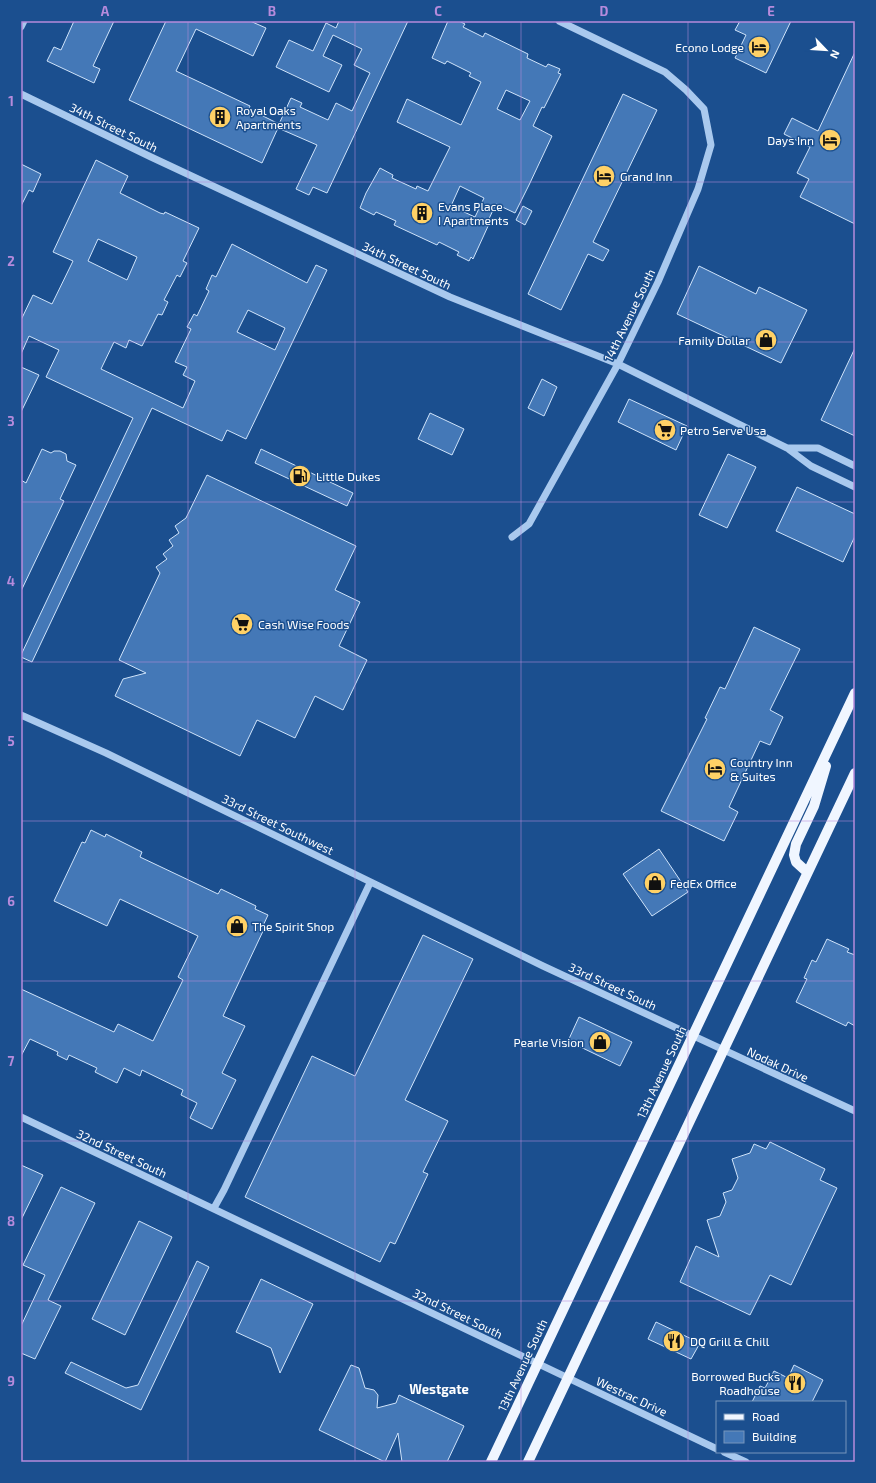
<svg xmlns="http://www.w3.org/2000/svg" width="876" height="1483" font-family="'Exo 2',sans-serif">
	<style>
		.building { fill: #4478b7; stroke: #cfe3fa; fill-rule: evenodd }
		.lines { fill: none; stroke-linecap: round; stroke-linejoin: round }
		.minor { stroke: #a9c9ee; stroke-width: 7 }
		.major { stroke: #f0f6ff; stroke-width: 10 }
		.grid { fill: none; stroke: #b68bdc; stroke-width: 1; stroke-opacity: 0.55 }
		.labels { text-anchor: middle; dominant-baseline: central; stroke-width: 3; stroke-linejoin: round; paint-order: stroke }
		.poi-label { font-size: 12px; fill: #fff; stroke: #1b4f8f; text-anchor: start }
		.street-label { font-size: 12px; fill: #fff; stroke: #1b4f8f }
		.neighbourhood-label { font-size: 13px; font-weight: bold; fill: #fff; stroke: #1b4f8f }
		.neatline { fill: none; stroke: #b68bdc; stroke-width: 1.5 }
		.grid-label { font-size: 13px; text-anchor: middle; font-weight: bold; fill: #b68bdc }
	</style>
	<rect width="100%" height="100%" fill="#1b4f8f"/>
	<path class="building" d="M74,21H114L93,66L100,69L94,83L47,61L54,47L61,50Z
		M166,21H250L266,28L253,56L196,29L176,71L250,106L249,109L279,124L291,98L302,103L300,107L328,120L336,103L352,111L370,73L354,65L362,49L333,35L323,56L342,65L329,92L276,67L289,40L313,51L326,23L336,28L339,21H408L327,193L313,187L309,195L296,189L317,145L278,128L262,163L129,100Z
		M448,21H459L465,24L463,27L483,37L485,33L528,54L527,58L546,67L548,64L560,69L558,73L561,74L544,108L542,107L533,126L552,136L529,185L515,213L496,204L487,223L489,224L473,259L471,257L469,261L457,255L459,252L439,242L437,245L394,225L396,221L376,212L374,215L360,208L366,193L380,168L393,175L392,178L416,189L417,186L428,191L450,147L397,122L407,99L461,125L481,82L469,76L471,73L447,61L445,64L432,58ZM506,90L530,101L520,120L497,109ZM460,186L484,198L475,217L451,206Z
		M740,21H791L766,73L735,58L746,35L735,30Z
		M855,52V224L800,197L809,179L797,173L810,147L784,134L792,118L818,131Z
		M623,94L657,110L593,242L609,250L603,261L588,254L561,310L528,294Z
		M96,160L128,176L120,193L160,213L164,214L165,212L199,228L183,261L187,263L180,277L177,275L164,300L168,302L162,315L158,314L142,346L129,340L126,348L114,342L101,369L183,408L195,381L183,375L187,367L175,362L191,329L187,327L194,314L197,316L209,291L206,289L212,275L216,277L232,244L307,283L316,265L327,270L246,439L227,430L222,441L152,408L32,662L21,657V655L133,418L46,377L59,350L29,336L21,354V320L33,295L52,304L73,261L53,252ZM98,239L137,257L127,280L88,261ZM248,310L285,328L275,350L237,332Z
		M21,164L41,174L33,192L29,190L21,206Z
		M523,206L532,211L525,225L516,220Z
		M699,266L756,294L759,287L807,310L781,363L677,314Z
		M855,348V436L821,420Z
		M21,367L39,375L21,412Z
		M542,379L557,387L544,416L528,408Z
		M629,399L687,426L676,450L618,422Z
		M430,413L464,429L452,455L418,439Z
		M42,449L51,453L54,451H60L66,454L67,461L76,465L60,499L64,501L21,591V480L26,483Z
		M261,449L353,493L347,506L255,463Z
		M728,454L756,467L727,528L699,515Z
		M207,475L356,546L335,590L360,602L339,646L367,660L343,710L315,696L295,738L257,720L240,756L115,696L123,679L146,673L119,660L160,573L156,567L167,559L163,554L173,546L169,540L179,533L175,526L186,518Z
		M797,487L855,514V536L843,562L776,531Z
		M754,627L800,649L770,710L783,717L770,745L760,741L729,807L738,812L724,841L661,811L707,719L705,718L720,687L725,689Z
		M91,830L105,837L106,834L142,852L140,857L218,894L221,889L256,906L255,909L268,915L262,928L264,929L223,1016L245,1026L222,1073L236,1080L212,1129L190,1118L197,1103L181,1095L183,1090L142,1070L140,1076L124,1068L117,1083L95,1072L97,1068L69,1055L67,1060L57,1055L58,1052L30,1039L21,1056V989L114,1032L118,1024L153,1041L183,980L178,977L198,936L120,899L107,926L54,901L82,842L85,843Z
		M659,849L688,892L652,916L623,874Z
		M423,935L473,959L405,1100L448,1121L423,1172L428,1174L395,1244L390,1242L380,1262L245,1197L312,1056L355,1076Z
		M827,939L849,949L847,952L855,955V1026L848,1022L846,1026L796,1002L807,979L804,978L812,960L816,962Z
		M579,1017L632,1042L620,1066L568,1041Z
		M770,1142L825,1169L820,1180L837,1188L791,1285L770,1275L750,1315L680,1282L696,1246L719,1257L707,1220L720,1216L726,1202L723,1193L732,1190L738,1178L732,1159L750,1153L754,1144L766,1149Z
		M21,1165L43,1175L21,1220Z
		M61,1187L95,1203L48,1300L61,1306L35,1359L21,1353V1326L45,1275L23,1265Z
		M139,1221L172,1237L125,1335L92,1319Z
		M197,1261L209,1267L141,1410L65,1373L71,1362L126,1388L138,1385Z
		M261,1279L313,1304L280,1373L271,1348L236,1332Z
		M656,1322L700,1343L691,1359L648,1339Z
		M351,1365L359,1368L365,1388L374,1390L378,1395L377,1408L396,1403L399,1395L464,1426L447,1462H402L398,1433L385,1462L319,1430Z
		M794,1365L823,1380L812,1402H752L760,1386L765,1388L774,1371L788,1378Z"/>
	<g class="lines">
		<path class="minor" d="M21,27L24,21
			M21,94L151,157L450,297L618,364L787,448L811,466L855,487
			M787,448H818L855,466
			M512,537L529,524L618,364L658,282L698,189L711,145L704,109L686,90L665,72L559,21
			M21,715L106,753L543,966L855,1111
			M21,1117L717,1449
			M214,1208L224,1190L370,883
			M724,1452L746,1462"/>
		<path class="major" d="M807,872L796,862L794,855L796,844L814,806L826,766
			M491,1462L855,693
			M528,1462L855,773"/>
	</g>
	<path class="grid" d="M188,21V1462M355,21V1462M521,21V1462M688,21V1462M21,182H855M21,342H855M21,502H855M21,662H855M21,821H855M21,981H855M21,1141H855M21,1301H855"/>
	<defs>
		<g id="hotel-disc" transform="scale(1.15)"><circle r="9.5" fill="#ffd166" stroke="#1b4f8f"/><path d="M-6-4.5h1.5V1H6V5H4.5V3h-9V5H-6ZM-4 0a1.8 1.8 0 1 1 3.6 0ZM.5 0V-2.5h3Q6-2.5 6 0Z" fill="#111"/></g>
		<g id="building-disc" transform="scale(1.15)"><circle r="9.5" fill="#ffd166" stroke="#1b4f8f"/><path d="M-4-6H4V6H1V3H-1V6H-4ZM-2.5-4.3h1.7v1.8h-1.7ZM.8-4.3h1.7v1.8H.8ZM-2.5-1h1.7V.8h-1.7ZM.8-1h1.7V.8H.8Z" fill="#111"/></g>
		<g id="shop-disc" transform="scale(1.15)"><circle r="9.5" fill="#ffd166" stroke="#1b4f8f"/><path d="M-5-2.5h2.3a2.7 3.5 0 0 1 5.4 0H5L5.5 6h-11ZM-1.5-2.5h3a1.5 2.3 0 0 0-3 0Z" fill="#111"/></g>
		<g id="supermarket-disc" transform="scale(1.15)"><circle r="9.5" fill="#ffd166" stroke="#1b4f8f"/><path d="M-6-5.5h2.5l.6 2H6L4.5 2H-2.5L-4.4-4H-6ZM-1.5 3.2a1.3 1.3 0 1 0 .1 0ZM3 3.2a1.3 1.3 0 1 0 .1 0Z" fill="#111"/></g>
		<g id="fuel-disc" transform="scale(1.15)"><circle r="9.5" fill="#ffd166" stroke="#1b4f8f"/><path d="M-5.5-6h7V0h2V4h1.3V-2.5L3-4.5l.8-.8L6-3V5H2.5V1h-1V6h-7ZM-4.2-4.7v3.2H.2V-4.7Z" fill="#111"/></g>
		<g id="restaurant-disc" transform="scale(1.15)"><circle r="9.5" fill="#ffd166" stroke="#1b4f8f"/><path d="M-5-6h1v4h1v-4h1v4h1v-4h1v5L-1.5 .5V6h-2V.5L-5-1ZM5-6V6H3V1.5H1.5Q1.5-4 5-6Z" fill="#111"/></g>
	</defs>
	<g fill-rule="evenodd">
		<use href="#hotel-disc" x="759" y="47"/>
		<use href="#building-disc" x="220" y="117"/>
		<use href="#hotel-disc" x="830" y="140"/>
		<use href="#hotel-disc" x="604" y="176"/>
		<use href="#building-disc" x="422" y="213"/>
		<use href="#shop-disc" x="766" y="340"/>
		<use href="#supermarket-disc" x="665" y="430"/>
		<use href="#fuel-disc" x="300" y="476"/>
		<use href="#supermarket-disc" x="242" y="624"/>
		<use href="#hotel-disc" x="715" y="769"/>
		<use href="#shop-disc" x="655" y="883"/>
		<use href="#shop-disc" x="237" y="926"/>
		<use href="#shop-disc" x="600" y="1042"/>
		<use href="#restaurant-disc" x="674" y="1341"/>
		<use href="#restaurant-disc" x="795" y="1383"/>
	</g>
	<g class="labels">
		<g class="poi-label">
			<text x="744" y="47" text-anchor="end">Econo Lodge</text>
			<text x="236" y="110">Royal Oaks<tspan x="236" dy="14">Apartments</tspan></text>
			<text x="814" y="140" text-anchor="end">Days Inn</text>
			<text x="620" y="176">Grand Inn</text>
			<text x="438" y="206">Evans Place<tspan x="438" dy="14">I Apartments</tspan></text>
			<text x="750" y="340" text-anchor="end">Family Dollar</text>
			<text x="680" y="430">Petro Serve Usa</text>
			<text x="316" y="476">Little Dukes</text>
			<text x="258" y="624">Cash Wise Foods</text>
			<text x="730" y="762">Country Inn<tspan x="730" dy="14">&amp; Suites</tspan></text>
			<text x="670" y="883">FedEx Office</text>
			<text x="252" y="926">The Spirit Shop</text>
			<text x="584" y="1042" text-anchor="end">Pearle Vision</text>
			<text x="690" y="1341">DQ Grill &amp; Chill</text>
			<text x="780" y="1376" text-anchor="end">Borrowed Bucks<tspan x="780" dy="14">Roadhouse</tspan></text>
		</g>
		<g class="street-label">
			<text transform="translate(114 127) rotate(26)">34th Street South</text>
			<text transform="translate(407 265) rotate(25)">34th Street South</text>
			<text transform="translate(629 315) rotate(-64)">14th Avenue South</text>
			<text transform="translate(278 824) rotate(26)">33rd Street Southwest</text>
			<text transform="translate(613 986) rotate(25)">33rd Street South</text>
			<text transform="translate(778 1064) rotate(25)">Nodak Drive</text>
			<text transform="translate(661 1072) rotate(-65)">13th Avenue South</text>
			<text transform="translate(122 1153) rotate(25)">32nd Street South</text>
			<text transform="translate(458 1313) rotate(26)">32nd Street South</text>
			<text transform="translate(522 1365) rotate(-65)">13th Avenue South</text>
			<text transform="translate(632 1396) rotate(25)">Westrac Drive</text>
		</g>
		<g class="neighbourhood-label">
			<text x="439" y="1389">Westgate</text>
		</g>
	</g>
	<rect width="876" height="1483" fill="none" stroke="#1b4f8f" stroke-width="44"/>
	<rect x="716" y="1401" width="130" height="52" fill="#1b4f8f" stroke="#7695bc"/>
	<rect x="724" y="1414" width="20" height="6" fill="#f0f6ff" stroke="#7695bc"/>
	<text x="752" y="1421" font-size="12" fill="#ffffff">Road</text>
	<rect x="724" y="1431" width="20" height="12" fill="#4478b7" stroke="#7695bc"/>
	<text x="752" y="1441" font-size="12" fill="#ffffff">Building</text>
	<g transform="translate(826 50) rotate(115)" stroke="#1b4f8f" stroke-width="3" paint-order="stroke">
	<path d="M0-3L7 15L0 10L-7 15Z" fill="#ffffff"/>
	<text y="-6" font-size="11" font-weight="bold" text-anchor="middle" fill="#ffffff">N</text>
	</g>
	<rect x="22" y="22" width="832" height="1439" class="neatline"/>
	<g class="grid-label">
		<text x="105" y="16">A</text>
		<text x="272" y="16">B</text>
		<text x="438" y="16">C</text>
		<text x="604" y="16">D</text>
		<text x="771" y="16">E</text>
		<text x="11" y="106">1</text>
		<text x="11" y="266">2</text>
		<text x="11" y="426">3</text>
		<text x="11" y="586">4</text>
		<text x="11" y="746">5</text>
		<text x="11" y="906">6</text>
		<text x="11" y="1066">7</text>
		<text x="11" y="1226">8</text>
		<text x="11" y="1386">9</text>
	</g>
</svg>
